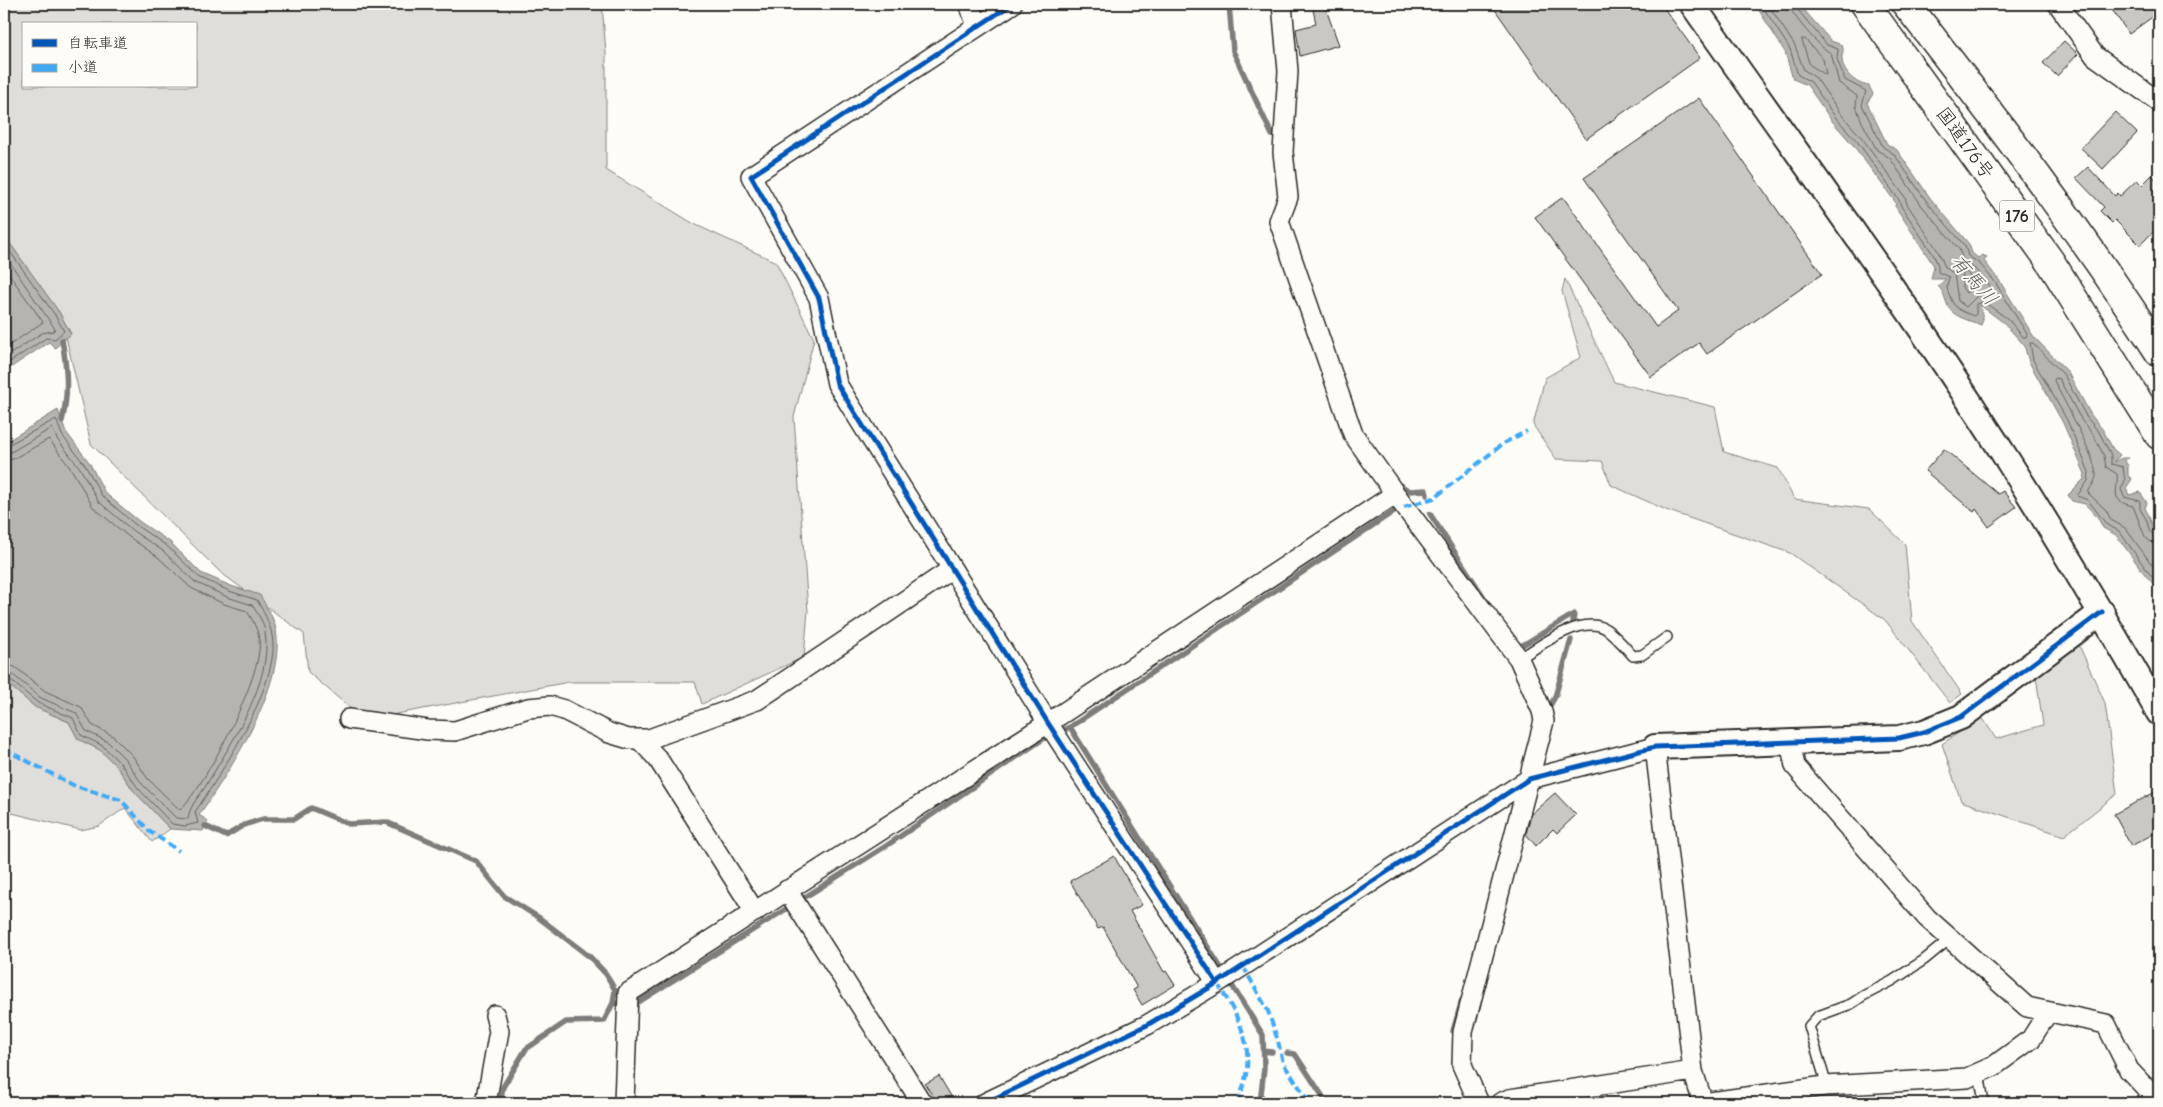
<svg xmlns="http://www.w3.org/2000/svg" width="2163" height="1107" font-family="'Comic Neue','Klee One',sans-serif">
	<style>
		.green { fill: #dfdeda; stroke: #858482; fill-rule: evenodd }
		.water { fill: #b5b4b1; stroke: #7e7d7b }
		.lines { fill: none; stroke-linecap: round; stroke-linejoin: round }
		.shore { stroke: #626261; stroke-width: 1 }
		.stream { stroke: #7e7d7b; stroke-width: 5.5 }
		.building { fill: #c9c8c4; stroke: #2b2b2b }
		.service-casing { stroke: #2b2b2b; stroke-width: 12 }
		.minor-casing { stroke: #2b2b2b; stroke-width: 22 }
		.tertiary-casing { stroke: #2b2b2b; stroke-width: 28 }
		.trunk-casing { stroke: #2b2b2b; stroke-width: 31 }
		.service { stroke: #fdfcf7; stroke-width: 9 }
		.minor { stroke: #fdfcf7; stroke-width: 19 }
		.tertiary { stroke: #fdfcf7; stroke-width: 24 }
		.trunk { stroke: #fdfcf7; stroke-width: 28 }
		.quiet { stroke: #3fa9f5; stroke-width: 4; stroke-dasharray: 8 4; stroke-linecap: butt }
		.cycleway-casing { stroke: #fdfcf7; stroke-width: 8 }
		.cycleway { stroke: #0057b8; stroke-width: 5 }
		.labels { text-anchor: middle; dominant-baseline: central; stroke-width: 4; stroke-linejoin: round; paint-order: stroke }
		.shield { fill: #fdfcf7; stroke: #6a6a68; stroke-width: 1 }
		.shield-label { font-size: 18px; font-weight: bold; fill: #2b2b2b }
		.street-label { font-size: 19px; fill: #2b2b2b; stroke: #fdfcf7 }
		.water-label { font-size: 20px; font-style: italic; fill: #5b5b5a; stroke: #fdfcf7 }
	</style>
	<rect width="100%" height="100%" fill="#fdfcf7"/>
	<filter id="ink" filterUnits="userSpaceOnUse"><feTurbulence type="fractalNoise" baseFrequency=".02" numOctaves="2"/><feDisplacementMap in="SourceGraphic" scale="10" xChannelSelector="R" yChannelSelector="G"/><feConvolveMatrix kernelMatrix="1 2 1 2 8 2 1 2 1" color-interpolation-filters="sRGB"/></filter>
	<g filter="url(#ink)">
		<path class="green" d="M4,4H602L606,53V170L694,224L776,262L814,339L794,417L808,611L804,657L702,704L695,682H569L364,720L308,672L304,634L220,572L91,444L66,337L71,334L59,312L4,235ZM24,24H196V86H24Z
			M1565,279L1614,382L1715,407L1724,452L1778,468L1794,499L1869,509L1905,544L1912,621L1962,694L1950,703L1885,620L1790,553L1666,510L1611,485L1602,461L1556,459L1533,425L1545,378L1581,357L1562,291Z
			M2078,643L2105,703L2117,794L2064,836L1961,801L1942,744L1982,717L1996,739L2043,725L2036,676Z
			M4,681L35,707L69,722L78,739L100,750L117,767L134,791L170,829L152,842L125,808L99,826L81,830L12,813L4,834Z"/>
		<path class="water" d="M1755,4H1799L1831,41L1842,45C1844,50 1843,51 1842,56C1841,72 1855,84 1869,86L1873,94L1867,103L1887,144L1897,150L1931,199L1969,244L1972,253L1978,258L1982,255L1987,257L1984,261L1999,280L2034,337L2067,371L2091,415L2103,430L2113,449L2120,455L2114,462L2122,458H2128L2125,461L2128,466V476L2132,479L2126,488L2129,495L2140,492L2147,503L2145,508C2150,517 2152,528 2159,535V590L2146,576L2116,535L2103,528L2098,518L2085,504L2072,501L2068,495L2084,479L2085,474L2063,423L2029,362L2024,345L2004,323L1980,305L1983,319L1981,325C1969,320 1951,317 1947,304C1944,296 1944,293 1938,286L1946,279H1931L1934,266L1895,206L1896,203L1853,145L1832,121L1807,85L1793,79L1785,52Z
			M4,235L59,312L71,334L55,348L49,342L4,372Z
			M58,410L66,432L89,462L105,493L140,522L170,542L201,573L231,586L260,595C266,607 274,617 276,630C286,685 230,771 199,815L208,821L203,831L170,829L134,791L117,767L100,750L78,739L69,722L35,707L4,681V443Z"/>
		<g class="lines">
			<path class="shore" d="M1761,4L1790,49L1798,75L1811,82L1836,118L1857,141L1899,200L1901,206L1933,254L1938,265V272L1949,277C1949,281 1946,285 1947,288C1953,307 1955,309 1974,316L1976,314V304L1984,302L2008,319L2023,337H2026L2027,334L1995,282L1979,263L1968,256L1965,246L1927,202L1894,154L1883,147L1862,105L1866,91L1845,80L1837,59L1838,49L1827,45L1797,9L1795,4
				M1768,4L1795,46L1804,70L1816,78L1841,114L1862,138L1905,197L1907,204L1938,251L1945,267L1954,274L1958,301L1966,307L1978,295L1994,299L1990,286L1975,269L1963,260L1959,249L1922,206L1890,158L1877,150L1862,122L1856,106L1857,96L1839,83L1831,53C1821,49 1790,14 1789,4
				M1802,39H1805L1823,59L1826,75L1810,65Z
				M4,243L55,315L64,331L55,339L46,338L4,366
				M4,254L55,329L53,331L42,333L4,358
				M4,267L43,322L4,349
				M1966,272L1979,285L1966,293L1962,287L1963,274Z
				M4,447L56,419L62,435L85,465L102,496L137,526L167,546L199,577L229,591L257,600C266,616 274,631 273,650C270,698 222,772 195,812L198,823L185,826L172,824L138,788L121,764L103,746L81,735L73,718L38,703L9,679L4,678
				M4,453L11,452L52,428L57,439L80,468L98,501L133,531L163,551L195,582L227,597L252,605C258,614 264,622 265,633C273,681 232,742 208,782C202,794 189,805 188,819L176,818L142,784L126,760L108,742L86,731L76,713L41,698L12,674L4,671
				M4,461L13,459L49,439L73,472L93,507L129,537L158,557L191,588L224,604L247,611C255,624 261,635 259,651C255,688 207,783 180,810L148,779L132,755L113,736L92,725L81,707L45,691L15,667L4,664
				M2159,538L2150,532L2146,519L2140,509V501L2124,497L2121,489L2125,481L2123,467L2111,464V455L2099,432L2087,418L2064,375L2033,343H2030L2033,360L2067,420L2089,472L2088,481L2077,496L2088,500L2107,525L2119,531L2149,573L2159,583
				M2159,544L2152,543L2145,537L2133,506C2108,501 2119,490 2117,474L2106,467L2104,456L2094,436L2082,421L2059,379L2055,378L2054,381C2062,397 2097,460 2096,475C2096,482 2090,487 2088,493L2106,510L2111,520L2125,528L2159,574"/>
			<path class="stream" d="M1229,4L1233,51L1272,135
				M62,340C67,368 69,394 62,421
				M1400,485L1410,491L1426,490L1427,495
				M1430,514L1487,602
				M1515,642L1521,646L1574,614L1573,622
				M1547,711L1555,697L1571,640
				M205,826L226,836L244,825L263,819H294L311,808L349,824L386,822L476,861L504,896L538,917L590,957L606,974L615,990L613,1003
				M1453,1031L1462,1000
				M1263,1051L1272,1052
				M1287,1053L1295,1054L1327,1103
				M500,1103L503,1087L526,1049L566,1022L604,1021L613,1003H637L886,846L1046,737L1070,727
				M1260,1103L1264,1068L1263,1035L1070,727L1393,512L1403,487"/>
		</g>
		<path class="building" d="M1312,4H1324L1339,45L1300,56L1296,29L1316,24Z
			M1491,4H1661L1700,58L1586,139Z
			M2108,4H2153L2159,12L2129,34Z
			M2064,41L2078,54L2057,76L2043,63Z
			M1699,98L1822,274L1707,354L1699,343L1651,377L1535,217L1563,197L1656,327L1678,311L1584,178Z
			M2115,112L2137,133L2103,169L2081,148Z
			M2088,167L2115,196L2118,193L2120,196L2137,180L2142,185L2152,175L2159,183V226L2140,245L2115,220L2112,223L2100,211L2104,207L2076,178Z
			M1944,449L1998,494L2003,491L2016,507L1989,527L1976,509L1974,512L1925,471Z
			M2159,790V811L2153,814L2159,831L2131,846L2114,814Z
			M1555,793L1576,815L1557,833L1553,829L1536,846L1526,834L1531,814Z
			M1114,856L1142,905L1130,911L1164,972L1166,971L1175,985L1142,1005L1133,990L1137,988L1103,927L1098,929L1070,881Z
			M939,1076L955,1103H937L925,1084Z"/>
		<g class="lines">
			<g class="service-casing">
				<path id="service" d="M1519,659C1539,646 1582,614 1606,629C1616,636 1625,647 1633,656L1642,655L1667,637
					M1979,1072L1984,1103
					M1827,1086L1809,1026L1818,1016L1851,1004L1863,996L1892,981L1924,960L1951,938"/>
			</g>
			<g class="minor-casing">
				<path id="minor" d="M969,4L977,26
					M1012,4L751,176L819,298L837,384L1048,723L1217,983
					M1282,4L1288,71L1283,152L1288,197L1279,221L1353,434L1396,495L1519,659L1542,711L1544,721L1463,1032L1462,1065L1479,1103
					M2058,4L2095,56L2159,102
					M349,719L428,730L455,731L528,708L550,706L564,710L609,733L629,739H649L757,700L952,569
					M639,739L658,759L755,912
					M1790,742L1795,766L1927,918L2027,1007L2106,1024L2129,1070L2159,1102
					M787,890L922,1103
					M486,1103L499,1031L495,1015
					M624,1103L628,993L1048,723L1395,494
					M985,1103L1147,1025L1217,983L1529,779L1655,747L1693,1071L1703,1103
					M1500,1103L1509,1099L1693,1071
					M1703,1103L1825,1086L1967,1078L1994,1066L2031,1039L2048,1012"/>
			</g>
			<g class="tertiary-casing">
				<path id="tertiary" d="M1692,4C1799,156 1910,307 2010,464C2062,546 2111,629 2159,713
					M1655,747L1899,738L1924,732L1961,717L2102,612"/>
			</g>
			<g class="trunk-casing">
				<path id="trunk" d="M1865,4L2050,261L2159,435
					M1906,4C1994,117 2081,231 2159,352"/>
			</g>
			<use href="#service" class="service"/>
			<use href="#minor" class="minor"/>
			<use href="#tertiary" class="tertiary"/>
			<use href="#trunk" class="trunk"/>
			<path class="quiet" d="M1404,507L1434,498L1504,443L1527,431
				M4,749L75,786L121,800L149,831L179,851
				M1243,966L1268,1011L1278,1041L1283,1063L1310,1103
				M1217,983C1243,1024 1259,1054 1237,1103"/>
			<g class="cycleway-casing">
				<path id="cycleway" d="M1012,4L751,176L819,298L837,384L1048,723L1217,983
					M985,1103L1147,1025L1217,983L1529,779L1655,747L1899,738L1924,732L1961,717L2102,612"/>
			</g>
			<use href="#cycleway" class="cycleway"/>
		</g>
	</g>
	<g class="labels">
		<rect class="shield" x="1999.5" y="200.5" width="35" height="31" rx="4"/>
		<g class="shield-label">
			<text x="2017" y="216">176</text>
		</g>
		<g class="street-label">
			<text transform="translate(1965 143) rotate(54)">国道176号</text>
		</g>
		<g class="water-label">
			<text transform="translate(1974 280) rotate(49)">有馬川</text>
		</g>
	</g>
	<rect width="2163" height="1107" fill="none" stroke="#fdfcf7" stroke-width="20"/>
	<rect x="10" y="10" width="2143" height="1087" fill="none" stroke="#2b2b2b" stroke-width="2" filter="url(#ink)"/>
	<rect x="22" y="22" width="175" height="65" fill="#fdfcf7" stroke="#a9a8a5"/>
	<rect x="32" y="39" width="25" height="8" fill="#0057b8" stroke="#a9a8a5"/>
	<text x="68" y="48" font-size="15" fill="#2b2b2b">自転車道</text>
	<rect x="32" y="64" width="25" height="8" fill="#3fa9f5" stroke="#a9a8a5"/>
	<text x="68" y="72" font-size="15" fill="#2b2b2b">小道</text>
</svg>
